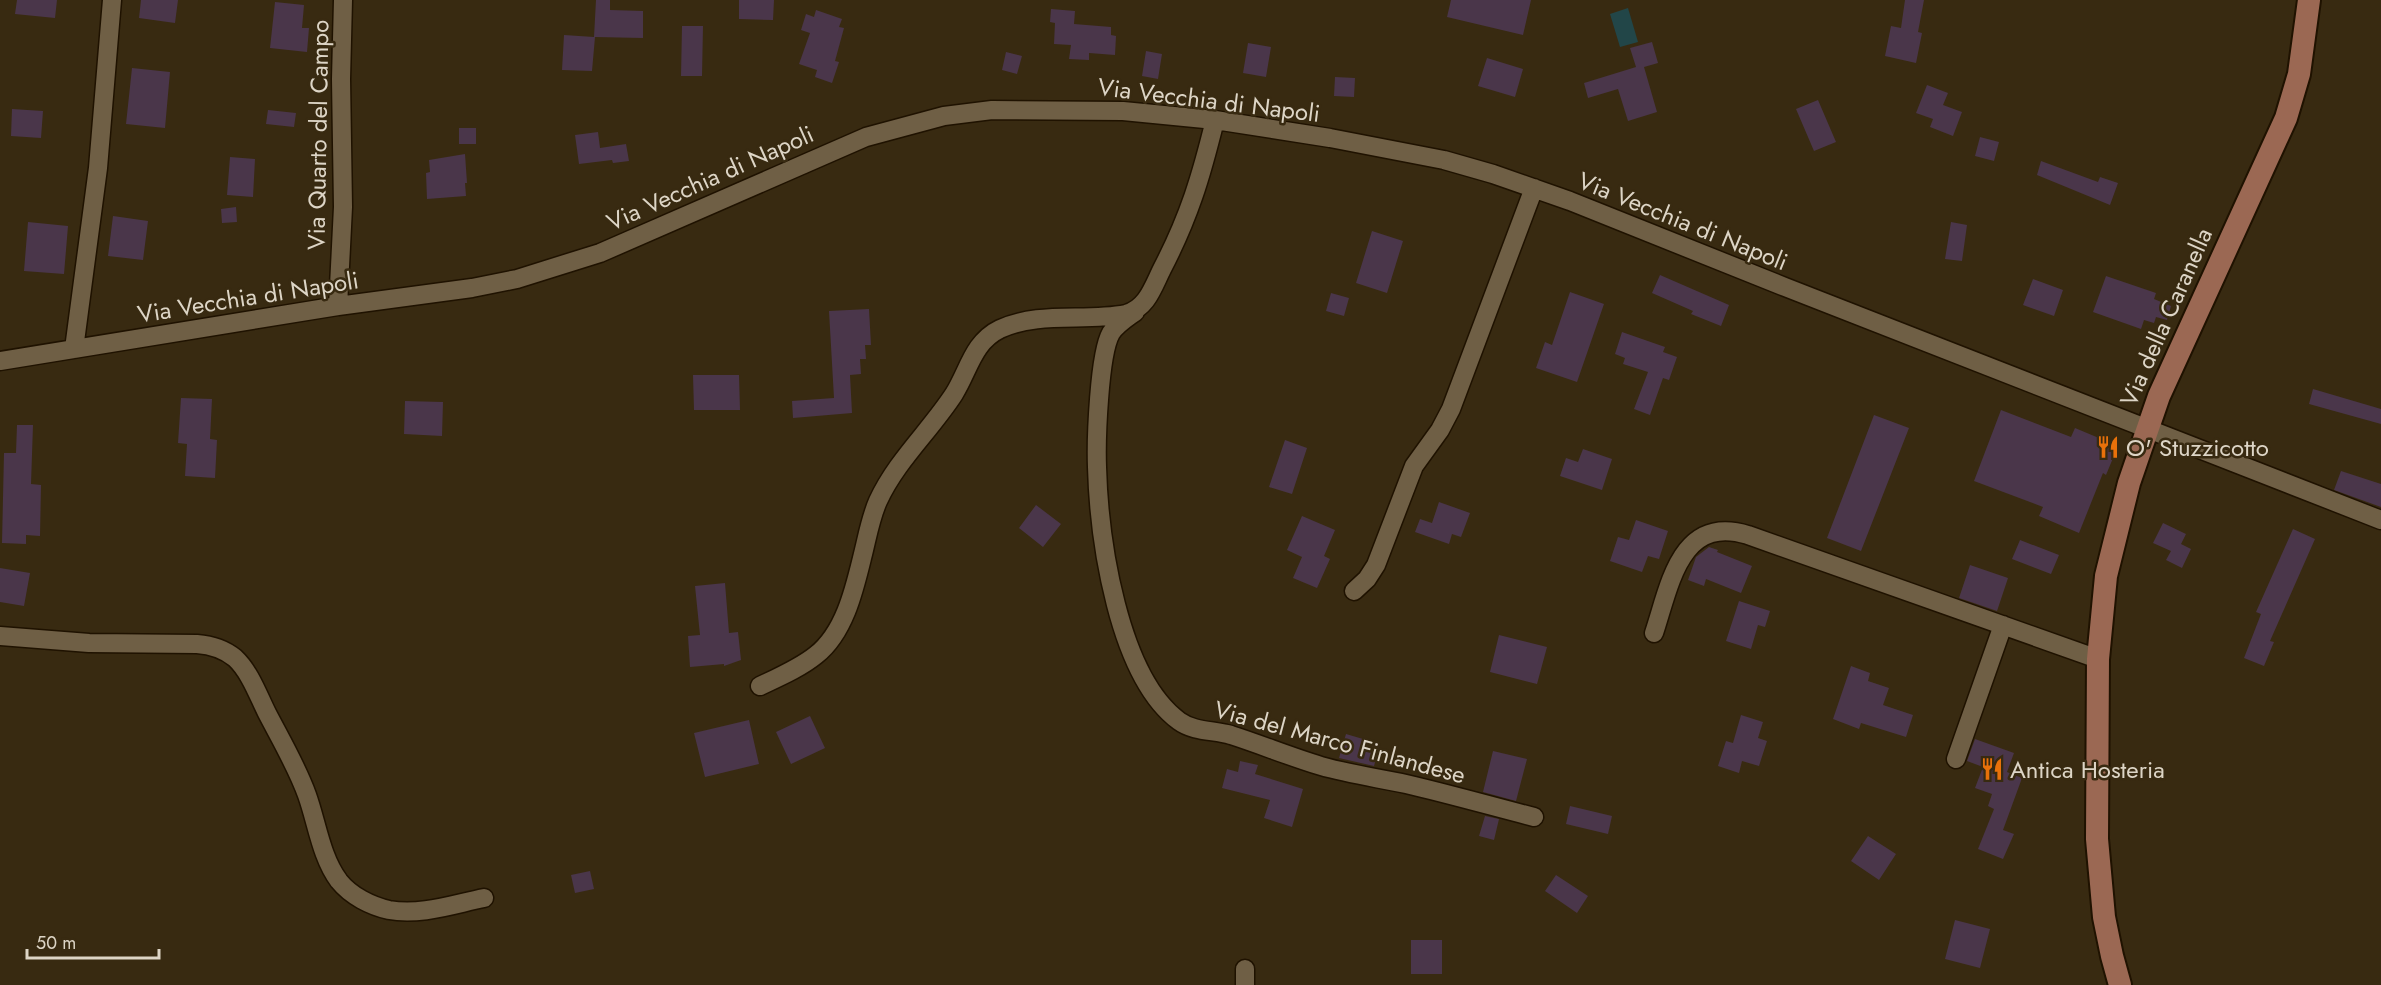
<svg xmlns="http://www.w3.org/2000/svg" width="2381" height="985" font-family="Jost,sans-serif">
	<style>
		.water { fill: #224648 }
		.building { fill: #4a364a }
		.lines { fill: none; stroke-linecap: round; stroke-linejoin: round }
		.minor-casing { stroke: #1f1200; stroke-width: 21 }
		.major-casing { stroke: #1f1200; stroke-width: 26 }
		.minor { stroke: #6f5f45; stroke-width: 18 }
		.major { stroke: #9b6853; stroke-width: 22 }
		.labels { text-anchor: middle; dominant-baseline: central; stroke-width: 5; stroke-linejoin: round; paint-order: stroke }
		.street-label { font-size: 24px; fill: #ddd5c6; stroke: #382a11 }
		.poi-label { font-size: 24px; fill: #ddd5c6; stroke: #382a11; text-anchor: start }
	</style>
	<rect width="100%" height="100%" fill="#382a11"/>
	<path class="water" d="M1628,8L1638,42L1620,47L1610,14Z"/>
	<path class="building" d="M17,0H57L55,18L15,14Z
		M141,0H178L175,23L139,18Z
		M596,0H610V10L643,11V38L595,37L592,71L562,70L564,35L594,37Z
		M739,0H774L773,20L739,19Z
		M1451,0H1531L1523,35L1447,17Z
		M1905,0H1924L1918,32L1922,33L1916,63L1885,56L1891,26L1901,28Z
		M275,2L304,5L302,28H309L307,52L270,48Z
		M1051,9L1075,11L1074,24L1111,27V35L1116,36L1115,55L1089,53V60L1069,59L1071,45L1054,44L1055,23L1050,22Z
		M816,10L842,19L839,27L844,28L835,61L839,62L832,83L815,77L817,70L799,64L810,33L801,30L806,14L814,17Z
		M682,26H703L702,76H681Z
		M1652,42L1658,63L1644,67L1657,112L1628,121L1618,89L1588,98L1584,83L1636,67L1630,48Z
		M1248,43L1271,47L1266,77L1243,73Z
		M1146,51L1162,54L1158,79L1142,76Z
		M1006,52L1022,56L1017,74L1002,70Z
		M1487,58L1523,69L1515,97L1478,86Z
		M132,68L170,72L165,128L126,124Z
		M1335,77L1355,78L1354,97L1334,96Z
		M1927,85L1948,93L1943,105L1962,112L1953,136L1930,127L1933,119L1916,113Z
		M1818,100L1836,142L1814,151L1796,109Z
		M12,109L43,111L41,138L11,136Z
		M268,110L296,113L294,127L266,124Z
		M459,128H476V144H459Z
		M598,132L600,148L626,144L629,161L613,163L612,160L579,164L575,135Z
		M1980,137L1999,142L1994,161L1975,156Z
		M465,154L467,183H465L466,196L427,199L426,173L430,172L429,160Z
		M230,157L255,159L253,197L227,195Z
		M2041,161L2098,182L2100,177L2118,183L2110,205L2037,175Z
		M236,207L237,222L222,223L221,209Z
		M113,216L148,221L143,260L108,256Z
		M28,222L68,226L64,274L24,271Z
		M1951,222L1967,225L1962,261L1945,259Z
		M1372,231L1403,241L1387,293L1356,283Z
		M1660,275L1729,305L1721,326L1691,314L1693,311L1652,293Z
		M2106,276L2156,293L2154,299L2171,306L2167,320L2156,317L2154,323L2144,320L2141,329L2093,312Z
		M2033,279L2063,290L2054,316L2023,305Z
		M1570,292L1604,304L1577,382L1536,368L1545,342L1552,345Z
		M1331,293L1349,298L1344,316L1326,311Z
		M869,309L871,345H865L866,359H860L861,374L850,375L852,413L793,418L792,401L834,398L829,311Z
		M1622,332L1665,347L1663,352L1677,357L1669,380L1663,378L1650,415L1634,409L1648,372L1623,364L1625,358L1615,354Z
		M693,375H739L740,410H694Z
		M2313,389L2381,409V424L2309,404Z
		M181,398L212,399L210,439L217,440L215,478L185,476L187,444L178,443Z
		M405,401L443,402L442,436L404,434Z
		M2001,410L2071,437L2075,428L2118,446L2106,475L2103,473L2079,533L2039,516L2043,507L1974,481Z
		M1874,415L1909,428L1861,551L1827,538Z
		M17,425H33L31,484L41,485L40,536L26,535V544L2,543L4,453H16Z
		M1285,440L1307,448L1292,494L1269,487Z
		M1583,449L1612,459L1602,490L1560,476L1566,458L1578,462Z
		M2341,471L2381,484V507L2334,490Z
		M1439,502L1470,513L1461,537L1452,534L1449,544L1415,532L1420,519L1432,523Z
		M1036,505L1061,524L1043,547L1019,528Z
		M1302,516L1335,530L1324,556L1330,559L1317,588L1293,578L1302,557L1287,550Z
		M1636,520L1668,531L1659,559L1648,556L1642,572L1610,561L1618,537L1629,540Z
		M2163,523L2186,534L2181,544L2191,549L2182,568L2166,560L2171,551L2153,543Z
		M2293,529L2315,539L2270,641L2274,642L2264,666L2244,658L2261,614L2256,612Z
		M2020,540L2059,555L2051,574L2012,559Z
		M1709,547L1718,550L1717,552L1752,566L1741,593L1706,579L1704,586L1688,580L1696,557Z
		M1970,565L2008,578L1997,611L1959,598Z
		M0,568L30,573L24,606L0,602Z
		M725,583L729,633L738,632L741,660L724,666V664L690,667L688,636L700,635L695,586Z
		M1739,601L1770,611L1765,627L1758,625L1751,649L1726,641Z
		M1499,635L1547,647L1537,684L1490,672Z
		M1851,666L1870,673L1868,681L1889,688L1883,705L1913,715L1906,737L1861,723L1859,729L1833,719Z
		M1741,715L1763,722L1758,738L1767,741L1759,766L1742,761L1739,773L1718,766L1726,741L1733,743Z
		M810,716L825,748L791,764L776,732Z
		M749,720L759,764L705,777L694,733Z
		M1346,734L1380,744L1374,766L1339,758Z
		M1975,739L2014,753L2007,772L2022,778L2003,830L2014,834L2003,859L1978,849L1994,809L1988,806L1992,794L1975,788L1983,767L1967,761Z
		M1493,751L1527,759L1516,801L1483,792Z
		M1240,761L1258,765L1255,774L1303,789L1292,827L1264,818L1270,800L1222,788L1227,769L1238,772Z
		M1570,806L1612,816L1608,834L1566,824Z
		M1485,816L1499,819L1494,840L1479,836Z
		M1868,836L1896,854L1879,880L1851,861Z
		M590,871L594,889L575,893L571,875Z
		M1556,875L1588,896L1577,913L1545,891Z
		M1955,920L1990,929L1980,968L1945,959Z
		M1411,940H1442V974H1411Z"/>
	<g class="lines">
		<g class="minor-casing">
			<path id="minor" d="M338,306L343,207L341,79L343,0
				M1135,312C1127,318 1117,324 1111,333C1099,354 1096,440 1097,467C1099,539 1118,676 1179,721C1194,732 1214,730 1231,735C1262,745 1291,757 1321,766C1349,774 1378,778 1406,784C1449,794 1491,806 1534,817
				M74,349L98,168L112,0
				M0,361L338,306L472,288L517,279L600,253L866,137L944,116L992,110L1123,111L1215,120L1330,138L1444,160L1493,174L1570,201L1785,287L2381,520
				M1354,591L1367,579L1376,565L1414,466L1440,430L1451,409L1534,188
				M1654,633C1670,585 1680,514 1748,535L2098,659
				M0,636L89,643L197,644C210,645 224,649 235,658C250,672 258,695 267,713C281,740 297,767 307,795C317,823 321,857 339,881C351,896 371,906 389,910C420,916 454,904 484,898
				M760,686C779,677 800,668 816,655C844,633 854,591 862,558C867,539 870,519 878,501C897,460 930,431 954,394C969,370 973,342 1000,329C1039,311 1085,322 1126,314C1147,308 1153,287 1162,269C1189,217 1201,177 1215,120
				M1956,759L2003,625
				M1245,985V969"/>
		</g>
		<g class="major-casing">
			<path id="major" d="M2120,985L2112,956L2104,917L2097,839L2098,659L2106,576L2129,483L2159,396L2286,118L2299,74L2309,0"/>
		</g>
		<use href="#minor" class="minor"/>
		<use href="#major" class="major"/>
	</g>
	<defs>
		<g id="restaurant-bare" transform="scale(1.8)"><path d="M-5-6h1v4h1v-4h1v4h1v-4h1v5L-1.5 .5V6h-2V.5L-5-1ZM5-6V6H3V1.5H1.5Q1.5-4 5-6Z" fill="#e8710a" stroke="#382a11" stroke-width="2.5" paint-order="stroke"/></g>
	</defs>
	<g fill-rule="evenodd">
		<use href="#restaurant-bare" x="2108" y="447"/>
		<use href="#restaurant-bare" x="1992" y="769"/>
	</g>
	<g class="labels">
		<g class="street-label">
			<text transform="translate(1209 100) rotate(7)">Via Vecchia di Napoli</text>
			<text transform="translate(318 135) rotate(-89)">Via Quarto del Campo</text>
			<text transform="translate(710 178) rotate(-24)">Via Vecchia di Napoli</text>
			<text transform="translate(1683 221) rotate(22)">Via Vecchia di Napoli</text>
			<text transform="translate(248 297) rotate(-9)">Via Vecchia di Napoli</text>
			<text transform="translate(2166 317) rotate(-66)">Via della Caranella</text>
			<text transform="translate(1340 742) rotate(15)">Via del Marco Finlandese</text>
		</g>
		<g class="poi-label">
			<text x="2126" y="447">O' Stuzzicotto</text>
			<text x="2010" y="769">Antica Hosteria</text>
		</g>
	</g>
	<path d="M27 949v9h132v-9" fill="none" stroke="#ddd5c6" stroke-width="3"/>
	<text x="36" y="949" font-size="18" fill="#ddd5c6" stroke="#382a11" stroke-width="4.5" paint-order="stroke">50 m</text>
</svg>
